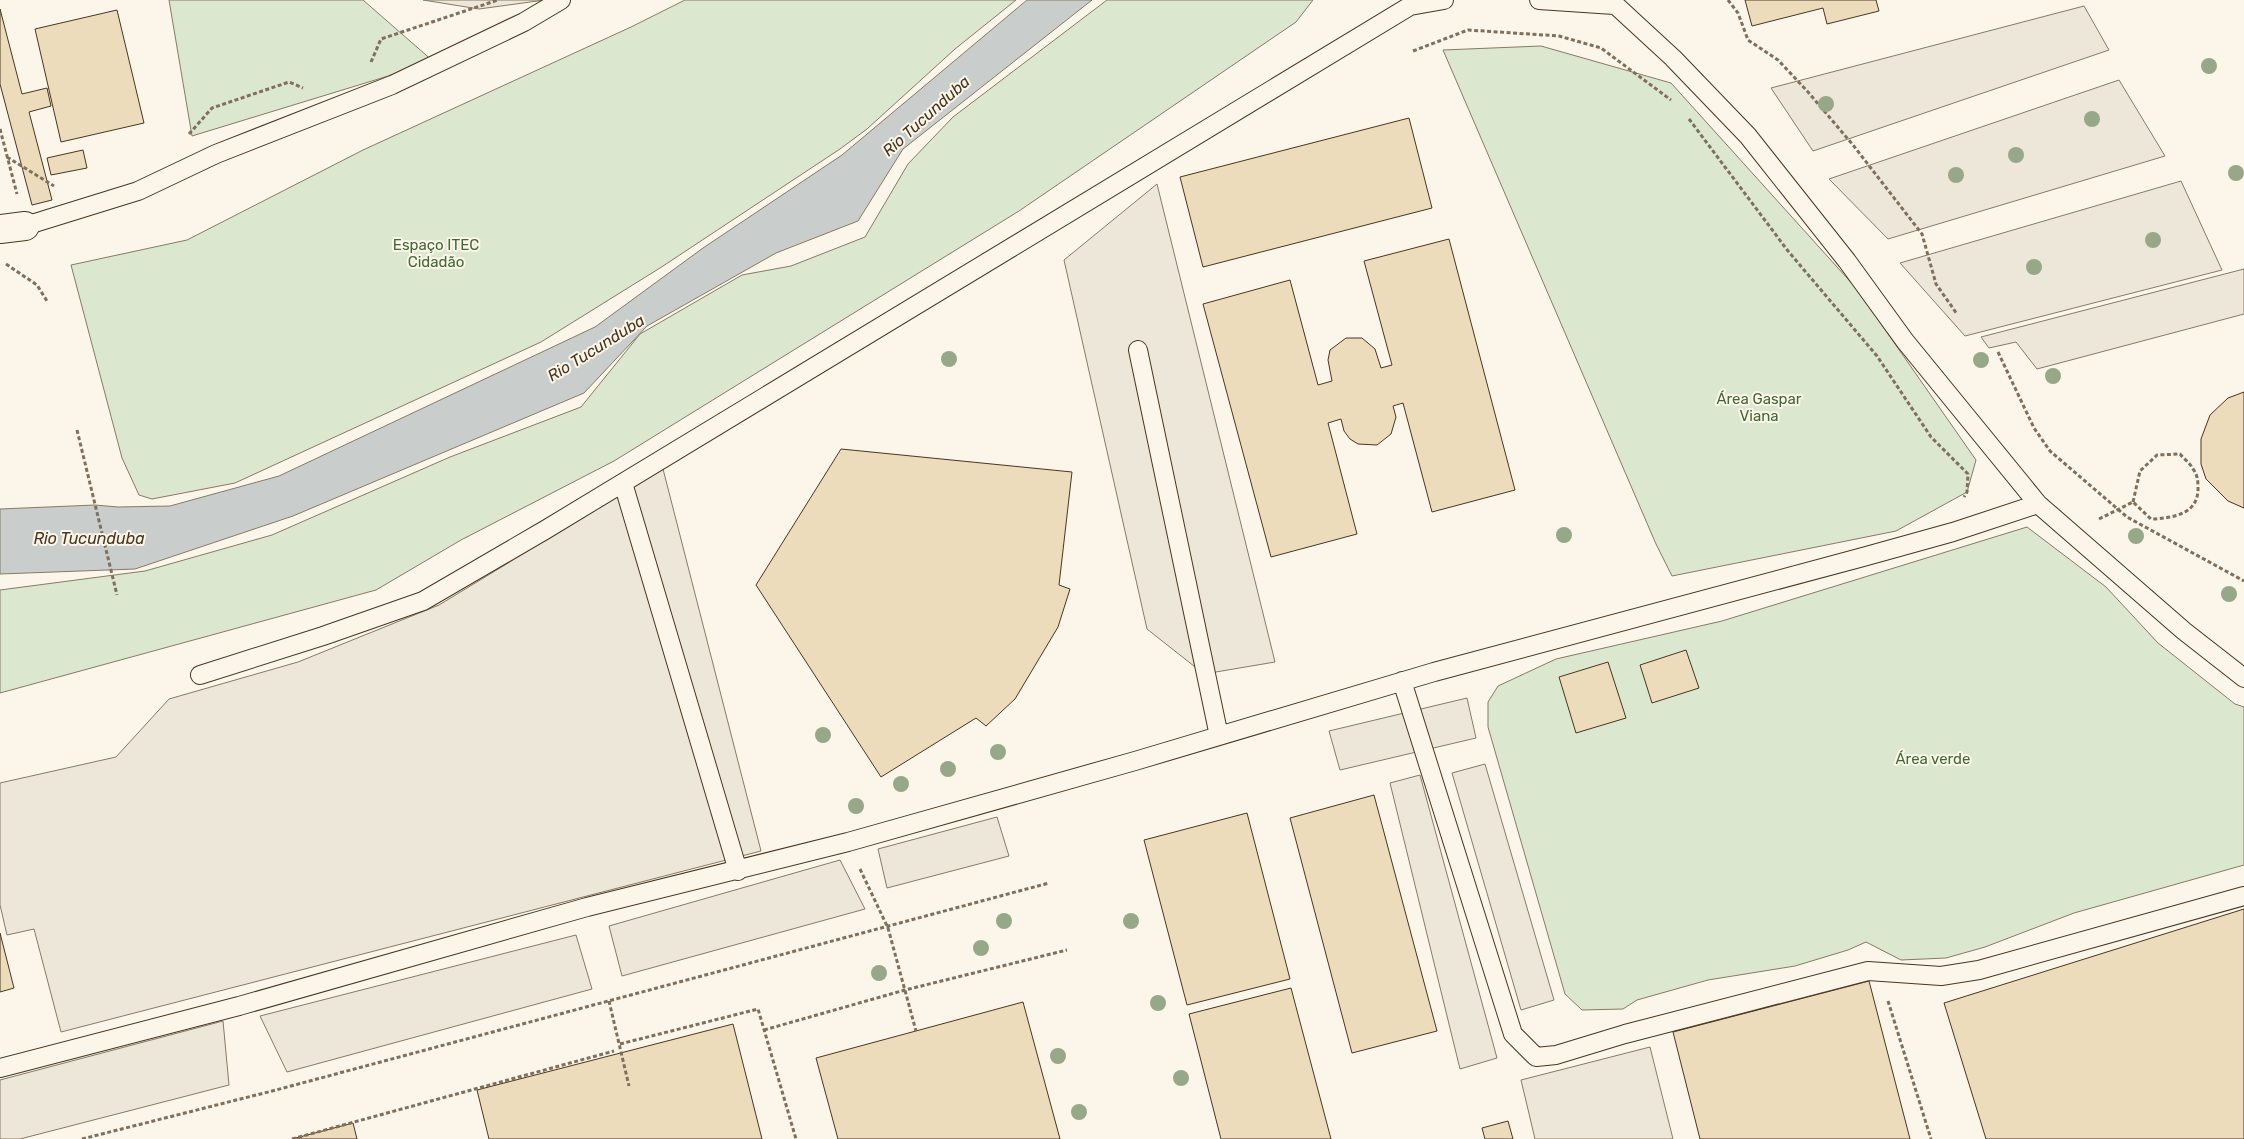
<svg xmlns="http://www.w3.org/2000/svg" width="2244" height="1139" font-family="Rubik,sans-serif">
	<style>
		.green { fill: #dce7d0; stroke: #887966 }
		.parking { fill: #ede7d9; stroke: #887966 }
		.water { fill: #c9cecd; stroke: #887966 }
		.building { fill: #ecdcbc; stroke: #4a3520 }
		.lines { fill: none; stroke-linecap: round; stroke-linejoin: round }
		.lane-casing { stroke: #4a3520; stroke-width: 20 }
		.street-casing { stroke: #4a3520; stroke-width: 30 }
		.path { stroke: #7f6f5c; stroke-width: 3; stroke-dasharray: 4 2.5; stroke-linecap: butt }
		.lane { stroke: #fbf6e9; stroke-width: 18 }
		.street { stroke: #fbf6e9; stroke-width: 28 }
		.tree { fill: #96a887 }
		.labels { text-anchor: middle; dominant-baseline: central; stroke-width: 4; stroke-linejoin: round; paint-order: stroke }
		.park-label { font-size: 15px; fill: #436837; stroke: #fbf6e9 }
		.water-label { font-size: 16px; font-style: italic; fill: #4a3520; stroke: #fbf6e9 }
	</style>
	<rect width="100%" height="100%" fill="#fbf6e9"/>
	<path class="green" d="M169,0H363L434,62L192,136Z
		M685,0H1016L955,49L867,129L840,149L660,268L541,342L235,483L152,499L139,495L122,458L71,265L187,240L363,150L631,27Z
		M1107,0H1313L1296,22L1019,211L614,461L461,540L376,590L0,693V590L145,571L272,535L450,457L581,407L640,334L742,275L791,266L865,237L908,164L953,117Z
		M1541,46L1671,83L1856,288L1976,460L1967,492L1896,531L1672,576L1656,544L1443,50Z
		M2027,527L2106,587L2158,643L2235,704L2244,707V865L2074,913L1985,947L1946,958L1901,960L1866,942L1848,950L1795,966L1708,980L1637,1000L1623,1009L1582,1010L1565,994L1488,727V702L1498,686L1556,659L1722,621Z"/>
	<path class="parking" d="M423,0H545L479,9Z
		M2084,6L2109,50L1813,151L1771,88Z
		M2119,80L2165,156L1888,239L1829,179Z
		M2181,181L2222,270L1965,336L1900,263Z
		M1157,184L1275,662L1204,674L1147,629L1064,260Z
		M2244,269V314L2037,369L2016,342L1989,348L1981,337Z
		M663,469L761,851L61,1032L34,929L7,935L0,905V783L116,757L169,699L298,662L439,605Z
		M1467,698L1476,738L1340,770L1329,731Z
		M1485,764L1554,1000L1521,1010L1452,773Z
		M1420,775L1497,1058L1460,1069L1390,783Z
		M997,817L1009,856L887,888L878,849Z
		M840,860L865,909L622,976L609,926Z
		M576,935L592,989L287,1072L260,1016Z
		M223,1021L229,1085L20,1139H0V1080Z
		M1650,1047L1673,1139H1535L1521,1080Z"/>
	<path class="water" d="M1027,0H1092L903,149L858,221L776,253L647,326L584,393L293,516L135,569L0,574V509L95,505L118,507L170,506L279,476L595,327L703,248L842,155Z"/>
	<path class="building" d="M1745,0H1876L1879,11L1827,24L1823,8L1752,26Z
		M0,9L22,94L47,88L51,106L29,112L52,200L32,205L0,84Z
		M117,10L144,123L61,142L35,29Z
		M1409,118L1432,208L1203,267L1180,177Z
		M83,150L87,168L51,175L47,158Z
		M1449,239L1515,490L1432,512L1403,403L1393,406L1396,417L1391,434L1377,445L1358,444L1350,439L1344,431L1341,419L1328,423L1357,534L1271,557L1203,304L1290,280L1318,385L1332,381L1328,360L1330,350L1346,338H1362L1375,349L1381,368L1392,365L1364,261Z
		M2244,392V508L2228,501L2206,479L2201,464V439L2210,415L2228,398Z
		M841,449L1072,472L1059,585L1070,589L1058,627L1015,699L986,726L976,718L881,777L756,585Z
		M1686,650L1699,688L1652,703L1640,665Z
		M1608,662L1626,718L1576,733L1559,677Z
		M1374,795L1437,1031L1352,1053L1290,818Z
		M1247,813L1290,979L1187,1005L1144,840Z
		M2244,909V1139H1986L1944,1003Z
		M0,933L14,988L0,992Z
		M1869,981L1910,1139H1700L1673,1032Z
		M1291,988L1331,1139H1221L1189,1014Z
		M1023,1002L1060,1139H838L816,1058Z
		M733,1024L762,1139H489L477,1090Z
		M1508,1121L1513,1139H1485L1482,1128Z
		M353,1123L357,1139H292Z"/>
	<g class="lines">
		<g class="lane-casing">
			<path id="lane" d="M1539,0L1614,5
				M1610,0L1673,58L1748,136L1847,261L1905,341L2038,504L2184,631L2244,678
				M25,226L138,191L216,154L392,85L524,22L561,0
				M1138,350L1219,736
				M623,483L738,871
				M200,675L323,636L423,601L545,530L1410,6L1444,0
				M1402,681L1513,1034L1536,1057L1556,1055L1625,1034L1868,971L1941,976L1979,970L2244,896
				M0,1068L239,1006L587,907L848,842L1135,761L1434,672L1863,557L1953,532L2038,504"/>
		</g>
		<g class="street-casing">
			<path id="street" d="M0,229L25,226"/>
		</g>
		<path class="path" d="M1728,0L1738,13L1748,40L1778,60L1808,92L1853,145L1922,234L1936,284L1957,314
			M1413,51L1468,30L1559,36L1601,48L1671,100
			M371,62L381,39L498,0
			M1689,119L1788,251L1877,356L1931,437L1968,474L1967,492L1964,497
			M0,129L17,194
			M189,134L212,108L289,82L303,88
			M7,157L54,186
			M6,264L37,285L47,301
			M1998,352L2034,428L2050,451L2127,517L2244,581
			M77,430L117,595
			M2099,519L2133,502L2151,519C2174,518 2199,514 2198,487C2198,480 2197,474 2193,469C2190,463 2184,459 2180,454L2157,455L2140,471L2133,502
			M860,869L888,928L916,1031
			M609,1001L629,1086
			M1888,1001L1931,1139
			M764,1030L905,990L1067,950
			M620,1044L758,1009L796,1139
			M82,1139L276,1090L1049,883
			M292,1139L614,1051"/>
		<use href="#lane" class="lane"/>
		<use href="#street" class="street"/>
	</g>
	<g class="tree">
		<circle cx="2209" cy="66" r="8"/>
		<circle cx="1826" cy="104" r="8"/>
		<circle cx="2092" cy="119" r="8"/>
		<circle cx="2016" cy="155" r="8"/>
		<circle cx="2236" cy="173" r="8"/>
		<circle cx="1956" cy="175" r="8"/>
		<circle cx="2153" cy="240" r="8"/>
		<circle cx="2034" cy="267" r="8"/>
		<circle cx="949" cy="359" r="8"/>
		<circle cx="1981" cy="360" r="8"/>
		<circle cx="2053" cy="376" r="8"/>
		<circle cx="1564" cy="535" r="8"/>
		<circle cx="2136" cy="536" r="8"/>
		<circle cx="2229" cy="594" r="8"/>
		<circle cx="823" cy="735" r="8"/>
		<circle cx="998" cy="752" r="8"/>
		<circle cx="948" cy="769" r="8"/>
		<circle cx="901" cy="784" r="8"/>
		<circle cx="856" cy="806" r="8"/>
		<circle cx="1004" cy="921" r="8"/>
		<circle cx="1131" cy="921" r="8"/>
		<circle cx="981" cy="948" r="8"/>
		<circle cx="879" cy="973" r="8"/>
		<circle cx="1158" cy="1003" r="8"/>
		<circle cx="1058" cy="1056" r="8"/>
		<circle cx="1181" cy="1078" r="8"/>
		<circle cx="1079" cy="1112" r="8"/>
	</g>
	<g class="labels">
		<g class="park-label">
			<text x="436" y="245">Espaço ITEC<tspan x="436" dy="17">Cidadão</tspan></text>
			<text x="1759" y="399">Área Gaspar<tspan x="1759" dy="17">Viana</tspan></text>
			<text x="1933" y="759">Área verde</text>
		</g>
		<g class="water-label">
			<text transform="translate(926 116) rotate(-42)">Rio Tucunduba</text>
			<text transform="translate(596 348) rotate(-32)">Rio Tucunduba</text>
			<text x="89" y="538">Rio Tucunduba</text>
		</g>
	</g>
</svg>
